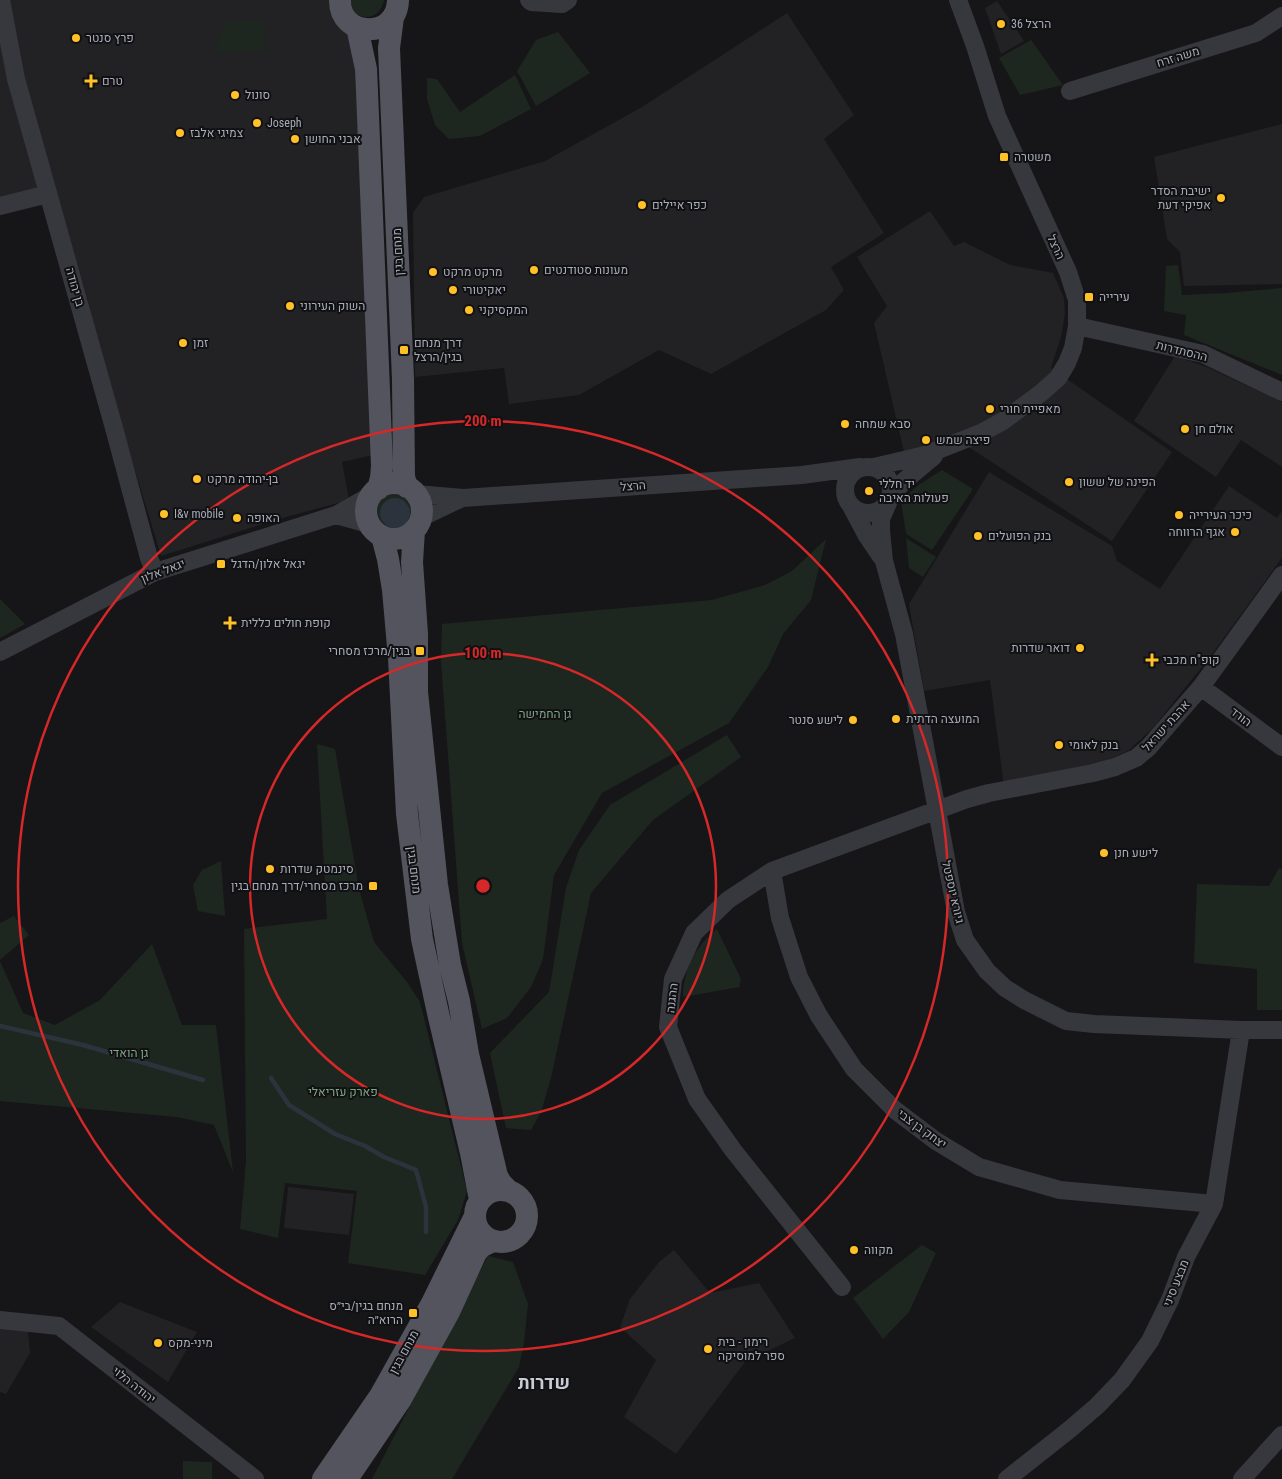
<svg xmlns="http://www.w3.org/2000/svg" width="1282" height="1479" font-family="'Roboto Condensed',Heebo,sans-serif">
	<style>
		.built { fill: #222225 }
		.green { fill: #1e271f }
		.water { fill: #2b343d }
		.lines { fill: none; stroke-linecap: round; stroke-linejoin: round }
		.stream { stroke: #2b343d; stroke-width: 4.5 }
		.minor { stroke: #37373e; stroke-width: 18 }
		.major { stroke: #53545d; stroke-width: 22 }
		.ring { fill: none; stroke: #d62828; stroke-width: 2.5 }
		.poi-dot { fill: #ffc127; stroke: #111113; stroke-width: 2 }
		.labels { text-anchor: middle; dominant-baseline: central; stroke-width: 4; stroke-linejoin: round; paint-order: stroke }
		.poi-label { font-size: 12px; fill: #a7acb9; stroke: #111113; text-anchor: start }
		.street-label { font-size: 12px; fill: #a7acb9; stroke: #111113 }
		.park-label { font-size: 12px; fill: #7da681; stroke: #111113 }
		.district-label { font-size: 18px; font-weight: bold; fill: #c8cbd5; stroke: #111113 }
		.centre { fill: #d62828; stroke: #111113; stroke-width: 2.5 }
		.ring-label { font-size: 15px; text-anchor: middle; font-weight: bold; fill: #d62828; stroke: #111113; stroke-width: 4; stroke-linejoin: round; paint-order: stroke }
	</style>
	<rect width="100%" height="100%" fill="#161618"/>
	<path class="built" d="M0,0H331L357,54L373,455L342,462L349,500L279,519L161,556L104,368L87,297L55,190L0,204Z
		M997,1L1024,41L1001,54L985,8Z
		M787,13L854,115L824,139L884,233L831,267L844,290L826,310L711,374L659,350L579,395L509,404L504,368L415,377L413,213L424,197L545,161L642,107Z
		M1282,124V284L1184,286L1180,252L1167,239L1154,157Z
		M930,211L954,246L964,242L1010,265L1053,273L1064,298L1065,314L1061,337L1051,368L1172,452L1112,541L958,440L905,456L874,323L887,306L857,257Z
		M1175,356L1207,367L1282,402V467L1241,440L1216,477L1134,421Z
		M989,472L1112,546L1117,561L1160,589L1229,486L1277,518L1282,511V558L1213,653L1153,728L1128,751L1105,761L1004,786L990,680L924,691L909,604Z
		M288,1187L354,1194L349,1235L284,1228Z
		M674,1250L710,1293L759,1283L795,1338L745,1362L676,1454L624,1417L656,1360L620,1327L630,1299L659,1262Z
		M120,1302L197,1332L168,1382L91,1327Z
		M0,1328L28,1331L30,1353L6,1394L0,1392Z"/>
	<path class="green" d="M350,0H384V1C380,16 367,22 354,12Z
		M265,20V51L214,52L225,22Z
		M558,32L590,73L536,106L517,71L536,40Z
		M1031,40L1063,85L1020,95L999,58Z
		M515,75L531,109L480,136L449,139L435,125L427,99V78L437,79L460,112Z
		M1178,265L1182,295L1227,293L1282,288V375L1184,335L1186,315L1164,311L1166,266Z
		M942,470L973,489L932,550L906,534L901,500L920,484Z
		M372 513a22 22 0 1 1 44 0a22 22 0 1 1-44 0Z
		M906,538L936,557L923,577L909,568Z
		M826,539L811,600L783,634L768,667L729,723L602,793L554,875L543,959L531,987L507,1018L482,1029L462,943L441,661L442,624L712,600L765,585L792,571Z
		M0,599L25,624L0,638Z
		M727,735L741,757L653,820L591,893L551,1078L541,1112L531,1130L506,1128L490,1053L549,992L566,888L579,850L610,805Z
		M317,744L335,749L359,889L374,942L407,982L420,1002L467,1191L458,1220L425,1275L348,1263L357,1191L285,1183L278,1238L240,1229L246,1161L244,929L327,919Z
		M221,861L225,916L198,911L193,885L202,870Z
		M1279,868L1282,869V1010H1257V969L1194,963L1197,884L1269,886Z
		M14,916L29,935L0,960V923Z
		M717,929L741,979L739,987L683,997C683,970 696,945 717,929Z
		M152,944L182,1025H216L233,1172L214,1125L177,1117L0,1101V961L23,1013L55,1025L100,1000Z
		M922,1245L936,1253L909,1312L883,1339L853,1298Z
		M488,1256L513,1262L528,1304L524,1343L519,1367L452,1479H372Z
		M183,1461L212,1462V1479H183Z"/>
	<path class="water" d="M380 513a15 15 0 1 1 30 0a15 15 0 1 1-30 0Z"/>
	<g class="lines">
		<path class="stream" d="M0,1026L83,1045L203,1080
			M271,1078L289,1105L335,1134L365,1146L384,1157L416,1170L426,1207V1232"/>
		<path class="minor" d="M1,0L16,79L114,428L149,558L155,572
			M529,0L531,2L562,4L568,0
			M1070,91L1256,33L1282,16
			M0,206L48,194
			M1077,326L1203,354L1282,392
			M845 490a23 23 0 1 1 46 0a23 23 0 1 1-46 0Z
			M874,467L925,455L981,433L1003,421L1041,393L1058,378L1067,363L1073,348L1077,326V300L1068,272L997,116L975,46L958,0
			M416,494L463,498L802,475L860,467
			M891,496L903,482L934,456
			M888,503L881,519V530L884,561L904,634L956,912L965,940L987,971L1005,988L1024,1000L1066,1021L1094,1024L1241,1030H1282
			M851,506L867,536L882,558
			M336,515L369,524
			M422,517L460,499
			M0,652L155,572L336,515L373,494
			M1201,687L1282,747
			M772,871L780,918L799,977L819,1016L854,1069L895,1110L936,1141L979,1167L1060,1190L1214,1204
			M842,1287L733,1150L697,1099L668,1027L673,979L694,933L728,900L772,871L967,799L989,793L1093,773L1115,767L1136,758L1148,748L1201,687L1282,575
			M0,1320L59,1326L255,1479
			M1007,1479L1069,1430L1097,1406L1122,1380L1150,1341L1170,1300L1186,1257L1214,1204L1241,1030
			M1242,1479L1282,1435"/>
		<path class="major" d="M340,0C339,38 397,40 398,0
			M393,17L389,48L403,379L404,477L407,487
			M357,27L366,69L367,91L382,466L381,478L378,489
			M366 511a28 28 0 1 1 56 0a28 28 0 1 1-56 0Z
			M414,530L412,562L417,634V692L437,885L450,965L459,1001L468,1054L497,1176L501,1183L509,1191
			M382,536L388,559L393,590L399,658L407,814L422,939L438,1013L471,1153L480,1200
			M475 1216a26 26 0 1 1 52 0a26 26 0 1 1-52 0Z
			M323,1479L380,1396L432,1303L474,1218
			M347,1479L401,1399L449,1312L476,1253L481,1247L493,1241"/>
	</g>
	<g class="ring">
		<circle cx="483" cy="886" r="233"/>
		<circle cx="483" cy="886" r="465"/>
	</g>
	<g class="poi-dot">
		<circle cx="1001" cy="24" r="5"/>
		<circle cx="76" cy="38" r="5"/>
		<path d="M88.5 73.5h5v5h5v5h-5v5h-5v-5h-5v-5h5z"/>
		<circle cx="235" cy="95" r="5"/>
		<circle cx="257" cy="123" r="5"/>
		<circle cx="180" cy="133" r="5"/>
		<circle cx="295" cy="139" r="5"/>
		<rect x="999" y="152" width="10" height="10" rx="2.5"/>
		<circle cx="1221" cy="198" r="5"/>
		<circle cx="642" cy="205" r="5"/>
		<circle cx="534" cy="270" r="5"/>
		<circle cx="433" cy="272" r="5"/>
		<circle cx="453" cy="290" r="5"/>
		<rect x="1084" y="292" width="10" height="10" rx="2.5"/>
		<circle cx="290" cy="306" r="5"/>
		<circle cx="469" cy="310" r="5"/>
		<circle cx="183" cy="343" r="5"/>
		<rect x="399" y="345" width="10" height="10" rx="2.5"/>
		<circle cx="990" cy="409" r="5"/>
		<circle cx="845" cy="424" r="5"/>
		<circle cx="1185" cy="429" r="5"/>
		<circle cx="926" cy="440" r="5"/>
		<circle cx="197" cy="479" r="5"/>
		<circle cx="1069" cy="482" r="5"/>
		<circle cx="869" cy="491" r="5"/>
		<circle cx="164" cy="514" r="5"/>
		<circle cx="1179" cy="515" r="5"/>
		<circle cx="237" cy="518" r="5"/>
		<circle cx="1235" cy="532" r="5"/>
		<circle cx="978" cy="536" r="5"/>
		<rect x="216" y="559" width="10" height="10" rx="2.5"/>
		<path d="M227.5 615.5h5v5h5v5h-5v5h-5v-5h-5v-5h5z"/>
		<circle cx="1080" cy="648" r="5"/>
		<rect x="415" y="646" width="10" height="10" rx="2.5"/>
		<path d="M1149.5 652.5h5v5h5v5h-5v5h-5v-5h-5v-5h5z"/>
		<circle cx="896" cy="719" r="5"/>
		<circle cx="853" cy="720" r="5"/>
		<circle cx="1059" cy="745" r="5"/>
		<circle cx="1104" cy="853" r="5"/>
		<circle cx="270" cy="869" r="5"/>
		<rect x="368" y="881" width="10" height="10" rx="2.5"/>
		<circle cx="854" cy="1250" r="5"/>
		<rect x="408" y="1308" width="10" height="10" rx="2.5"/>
		<circle cx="158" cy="1343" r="5"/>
		<circle cx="708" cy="1349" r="5"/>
	</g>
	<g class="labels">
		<g class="poi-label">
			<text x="1011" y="24">הרצל 36</text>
			<text x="86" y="38">פרץ סנטר</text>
			<text x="102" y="81">טרם</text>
			<text x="245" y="95">סונול</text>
			<text x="267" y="123">Joseph</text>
			<text x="190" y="133">צמיגי אלבז</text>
			<text x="305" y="139">אבני החושן</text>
			<text x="1014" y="157">משטרה</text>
			<text x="1211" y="191" text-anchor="end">ישיבת הסדר<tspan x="1211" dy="14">אפיקי דעת</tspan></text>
			<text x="652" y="205">כפר איילים</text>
			<text x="544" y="270">מעונות סטודנטים</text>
			<text x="443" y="272">מרקט מרקט</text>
			<text x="463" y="290">יאקיטורי</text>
			<text x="1099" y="297">עירייה</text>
			<text x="300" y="306">השוק העירוני</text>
			<text x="479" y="310">המקסיקני</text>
			<text x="193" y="343">זמן</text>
			<text x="414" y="343">דרך מנחם<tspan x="414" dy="14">בגין/הרצל</tspan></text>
			<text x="1000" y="409">מאפיית חורי</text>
			<text x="855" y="424">סבא שמחה</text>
			<text x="1195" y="429">אולם חן</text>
			<text x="936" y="440">פיצה שמש</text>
			<text x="207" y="479">בן-יהודה מרקט</text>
			<text x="1079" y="482">הפינה של ששון</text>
			<text x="879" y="484">יד חללי<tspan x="879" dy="14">פעולות האיבה</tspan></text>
			<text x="174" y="514">I&amp;v mobile</text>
			<text x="1189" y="515">כיכר העירייה</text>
			<text x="247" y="518">האופה</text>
			<text x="1225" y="532" text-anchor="end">אגף הרווחה</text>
			<text x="988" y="536">בנק הפועלים</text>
			<text x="231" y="564">יגאל אלון/הדגל</text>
			<text x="241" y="623">קופת חולים כללית</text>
			<text x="1070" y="648" text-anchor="end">דואר שדרות</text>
			<text x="410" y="651" text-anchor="end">בגין/מרכז מסחרי</text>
			<text x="1163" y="660">קופ"ח מכבי</text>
			<text x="906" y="719">המועצה הדתית</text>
			<text x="843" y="720" text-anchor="end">לישע סנטר</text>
			<text x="1069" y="745">בנק לאומי</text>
			<text x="1114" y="853">לישע חנן</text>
			<text x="280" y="869">סינמטק שדרות</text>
			<text x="363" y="886" text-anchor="end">מרכז מסחרי/דרך מנחם בגין</text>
			<text x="864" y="1250">מקווה</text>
			<text x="403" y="1306" text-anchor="end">מנחם בגין/בי״ס<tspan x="403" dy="14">הרוא״ה</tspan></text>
			<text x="718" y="1342">רימון - בית<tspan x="718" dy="14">ספר למוסיקה</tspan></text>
			<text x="168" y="1343">מיני-מקס</text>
		</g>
		<g class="street-label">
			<text transform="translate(1178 57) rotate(-17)">משה זרח</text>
			<text transform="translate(1056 247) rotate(65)">הרצל</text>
			<text transform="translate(398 252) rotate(-93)">מנחם בגין</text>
			<text transform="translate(75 287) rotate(74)">בן יהודה</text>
			<text transform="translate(1182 351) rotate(14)">ההסתדרות</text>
			<text transform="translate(633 486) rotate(-4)">הרצל</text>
			<text transform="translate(163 571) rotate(-21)">יגאל אלון</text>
			<text transform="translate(1241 717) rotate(37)">הורד</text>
			<text transform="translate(1166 726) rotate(-48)">אהבת ישראל</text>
			<text transform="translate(414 870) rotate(83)">מנחם בגין</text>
			<text transform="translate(953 892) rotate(77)">גיורא יוספטל</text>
			<text transform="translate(672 998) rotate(-83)">ההגנה</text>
			<text transform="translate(922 1129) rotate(36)">יצחק בן צבי</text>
			<text transform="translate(1176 1283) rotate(-68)">מבצע סיני</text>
			<text transform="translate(404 1352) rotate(-61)">מנחם בגין</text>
			<text transform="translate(134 1385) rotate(38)">יהודה הלוי</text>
		</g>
		<g class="park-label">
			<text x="545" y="714">גן החמישה</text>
			<text x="129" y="1053">גן הואדי</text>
			<text x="343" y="1092">פארק עזריאלי</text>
		</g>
		<g class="district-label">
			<text x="544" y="1382">שדרות</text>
		</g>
	</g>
	<circle cx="483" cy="886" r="8" class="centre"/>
	<g class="ring-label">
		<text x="483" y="426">200 m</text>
		<text x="483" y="658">100 m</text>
	</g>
</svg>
